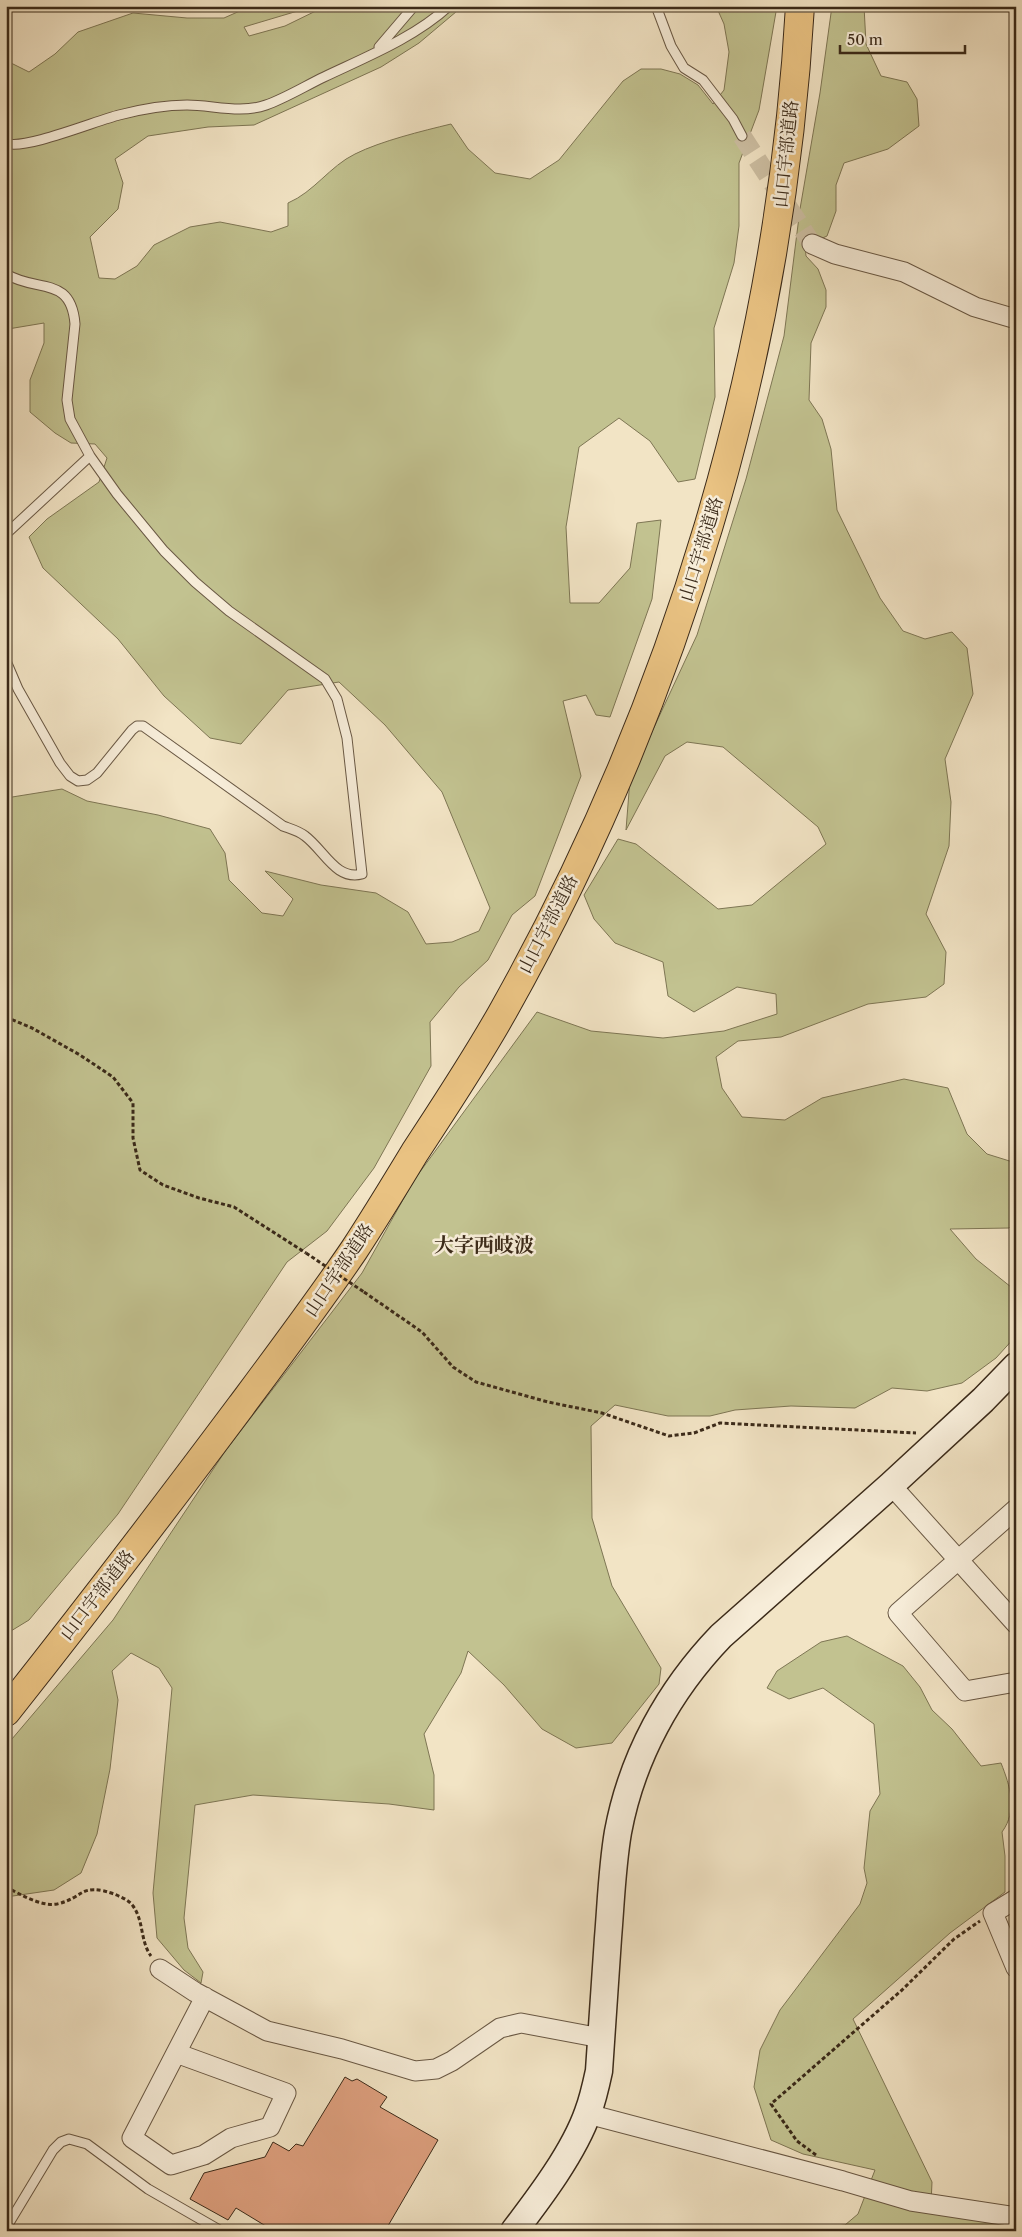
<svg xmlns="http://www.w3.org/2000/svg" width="1022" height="2237" font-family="'Libre Caslon Text','Noto Serif JP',serif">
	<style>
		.green { fill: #c2c290; stroke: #7e7654 }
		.building { fill: #dea07f; stroke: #3b2a19 }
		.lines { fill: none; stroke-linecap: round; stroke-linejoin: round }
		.street-tunnel { stroke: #cdbfa3; stroke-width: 19; stroke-dasharray: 19 9; stroke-linecap: butt }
		.lane-casing { stroke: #695844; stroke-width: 11 }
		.street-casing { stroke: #695844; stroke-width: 21 }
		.secondary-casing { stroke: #3b2a19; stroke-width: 29 }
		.primary-casing { stroke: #3b2a19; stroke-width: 30 }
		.path { stroke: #3b2a19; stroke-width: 3; stroke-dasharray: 4 2.5; stroke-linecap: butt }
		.lane { stroke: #f7edd9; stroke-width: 9 }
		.street { stroke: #f7edd9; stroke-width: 19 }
		.secondary { stroke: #f7edd9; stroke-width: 26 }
		.primary { stroke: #e9c282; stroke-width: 28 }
		.path-bridge { stroke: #3b2a19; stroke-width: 3; stroke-dasharray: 4 2.5; stroke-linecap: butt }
		.labels { text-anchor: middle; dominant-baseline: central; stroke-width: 5; stroke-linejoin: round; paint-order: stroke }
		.street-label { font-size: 18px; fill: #3b2a19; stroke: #f7edd9 }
		.quarter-label { font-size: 20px; font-weight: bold; fill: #3b2a19; stroke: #f7edd9 }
	</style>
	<rect width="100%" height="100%" fill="#f2e4c5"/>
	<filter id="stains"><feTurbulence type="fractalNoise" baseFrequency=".004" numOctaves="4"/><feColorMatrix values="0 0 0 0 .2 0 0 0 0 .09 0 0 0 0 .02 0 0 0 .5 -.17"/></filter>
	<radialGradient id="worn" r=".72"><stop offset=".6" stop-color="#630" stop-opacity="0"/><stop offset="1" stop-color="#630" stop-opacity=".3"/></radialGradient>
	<path class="green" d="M251,6H305L301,10L244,27L249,36L285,26L326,6H463L419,43L381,67L254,125L208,127L148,136L115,159L123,183L118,209L90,237L99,278L115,279L137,266L154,245L190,227L220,222L271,232L288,226V203C314,192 330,166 355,154C381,141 422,131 451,124L468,149L495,173L530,179L559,160L623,81L641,69H661L680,74L698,85L713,104L724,90L729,52L724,24L716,6H777L759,110L739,163V226L734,263L714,328L715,397L695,479L678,482L650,441L619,418L579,447L566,527L570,603H599L630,568L637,523L661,520L652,599L610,717L596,715L586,695L563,701L581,776L535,896L512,915L488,960L459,987L430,1022L431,1066L374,1168L327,1231L287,1262L118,1514L29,1620L6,1634V798L62,789L87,801L158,815L210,829L225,853L229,880L262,913L283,916L293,899L265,871L321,885L376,893L408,912L426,944L452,942L479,931L490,908L442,792L385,725L339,682L288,690L241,744L210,738L164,696L118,639L43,568L29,537L47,519L99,482L107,458L95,444L71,443L55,433L30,412V380L44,343V323L8,329L6,333V54L9,62L29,72L55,54L78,32L133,13L187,18H224Z
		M832,6H864L866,44L881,76L907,82L917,99L919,126L888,149L844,163L836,185V211L827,236L805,246L806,256L818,269L826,290V307L811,343L809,400L822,419L831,449L837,510L880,598L903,631L925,639L952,632L967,648L973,694L945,759L951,802L949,846L926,914L946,952L944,984L926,997L868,1004L781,1037L738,1041L716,1057L722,1088L742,1117L785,1120L822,1098L904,1079L948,1088L967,1134L987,1154L1016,1163V1222L1009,1228L950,1229L976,1259L1016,1291V1336L996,1358L962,1383L927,1391L892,1388L855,1408L791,1406L735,1410L710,1416H668L615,1405L591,1426L592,1518L612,1586L661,1668L659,1684L612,1743L576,1748L542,1729L504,1685L468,1651L461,1673L424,1734L434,1775V1810L389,1804L253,1795L195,1805L184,1918L188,1948L203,1972L201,1983L184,1970L157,1938L153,1893L172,1688L159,1668L131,1653L112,1671L118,1700L110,1769L97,1834L81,1873L54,1890L6,1897V1746L113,1620L226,1450L362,1273L414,1180L537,1012L591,1031L663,1038L724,1031L777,1014L776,994L737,987L694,1012L668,996L663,962L615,943L594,919L584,895L618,839L636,844L718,909L752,905L826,844L818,827L723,747L687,742L665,756L626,830L630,779L697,635L746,479L784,336L800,209L820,93Z
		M847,1636L903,1666L920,1687L932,1710L952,1729L981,1766L1001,1763C1010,1786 1018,1810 1002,1832L1005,1856V1892L950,1933L853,2019L932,2182L931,2204L1016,2225V2231H815L816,2228L845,2225L858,2214L875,2170L803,2154L771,2140L754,2087L760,2050L780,2010L860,1904L867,1883L864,1868L870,1811L880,1794L874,1724L823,1688L789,1699L767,1688L777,1671L821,1642Z"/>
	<path class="building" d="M345,2077L352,2081L357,2079L387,2097L380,2107L438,2140L385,2231H274L236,2208L228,2220L190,2199L204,2173L265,2157L273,2142L289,2151L296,2144L303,2146Z"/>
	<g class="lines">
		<path class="street-tunnel" d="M742,136L812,244"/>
		<g class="lane-casing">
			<path id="lane" d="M656,6L671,46L684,68L703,80L733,119L742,136
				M379,47L414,6
				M6,143C23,151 98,120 119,115C142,109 163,105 187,105C212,105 241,114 266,105C286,98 305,86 324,77C366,57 414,38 449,6
				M6,274C37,293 71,275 75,324L67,400L70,419L90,456L117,494L164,551L195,582L229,611L325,679L337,699L347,738L362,874C336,881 324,850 305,836C299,831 291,829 283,826L143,726H137L132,730L97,773L87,780L78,781L70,776L60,763L18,689L6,661
				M6,534L90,456
				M6,2228L53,2150L61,2142L69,2139L87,2144L148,2189L221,2231"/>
		</g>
		<g class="street-casing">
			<path id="street" d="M812,244L835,254L904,272L975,307L1016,319
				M891,1485L1016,1624
				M1016,1509L898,1613L965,1691L1016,1682
				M1016,1899L993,1913L1016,1968
				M160,1969L195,1992L267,2031L342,2049L415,2071L436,2069L452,2061L500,2028L521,2023L601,2038
				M176,2053L286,2093L270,2127L231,2138L204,2155L171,2165L132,2138L205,1997
				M588,2114L843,2181L911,2201L1016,2217"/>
		</g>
		<g class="secondary-casing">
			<path id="secondary" d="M514,2231C540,2197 574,2152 588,2112C593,2099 596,2085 599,2071C602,2026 605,1982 608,1938C611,1902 612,1867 618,1832C632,1757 669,1690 721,1636L891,1485L983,1400L1016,1366"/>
		</g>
		<g class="primary-casing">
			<path id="primary" d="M6,1712C86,1611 164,1509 241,1406C279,1355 318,1303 354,1250C375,1218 395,1185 415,1152C445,1106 475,1061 502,1013C675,706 780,359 800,6"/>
		</g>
		<path class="path" d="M6,1017L32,1028L80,1055L113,1077L133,1103V1138L140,1170L163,1185L199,1198L234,1207L306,1253
			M364,1292L422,1332L453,1367L476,1382L548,1402L602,1413L669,1436L694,1433L720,1423L916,1433
			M6,1887C20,1894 41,1907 57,1904C84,1898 80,1882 114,1894C121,1897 129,1900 133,1906C144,1921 140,1941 151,1956
			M816,2155L797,2141L771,2104L902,1990L954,1939L980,1921"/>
		<use href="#lane" class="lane"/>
		<use href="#street" class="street"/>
		<use href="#secondary" class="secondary"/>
		<use href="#primary" class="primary"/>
		<path class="path-bridge" d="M306,1253L364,1292"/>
	</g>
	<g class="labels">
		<g class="street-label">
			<text transform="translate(786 154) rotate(-84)">山口宇部道路</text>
			<text transform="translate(701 549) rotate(-73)">山口宇部道路</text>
			<text transform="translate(548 924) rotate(-63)">山口宇部道路</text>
			<text transform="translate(339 1270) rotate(-56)">山口宇部道路</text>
			<text transform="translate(97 1595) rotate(-52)">山口宇部道路</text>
		</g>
		<g class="quarter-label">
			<text x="484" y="1245">大字西岐波</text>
		</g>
	</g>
	<rect width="1022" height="2237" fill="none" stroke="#f2e4c5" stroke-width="25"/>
	<rect x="8" y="8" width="1007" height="2222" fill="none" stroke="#3b2a19" stroke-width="2.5"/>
	<rect x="12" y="12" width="997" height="2212" fill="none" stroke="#3b2a19"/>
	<path d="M840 45v8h125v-8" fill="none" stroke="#3b2a19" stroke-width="2.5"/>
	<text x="847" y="45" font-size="15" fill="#3b2a19" stroke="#f7edd9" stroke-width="4" paint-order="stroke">50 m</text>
	<rect width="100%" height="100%" filter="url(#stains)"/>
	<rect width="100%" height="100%" fill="url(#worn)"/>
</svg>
